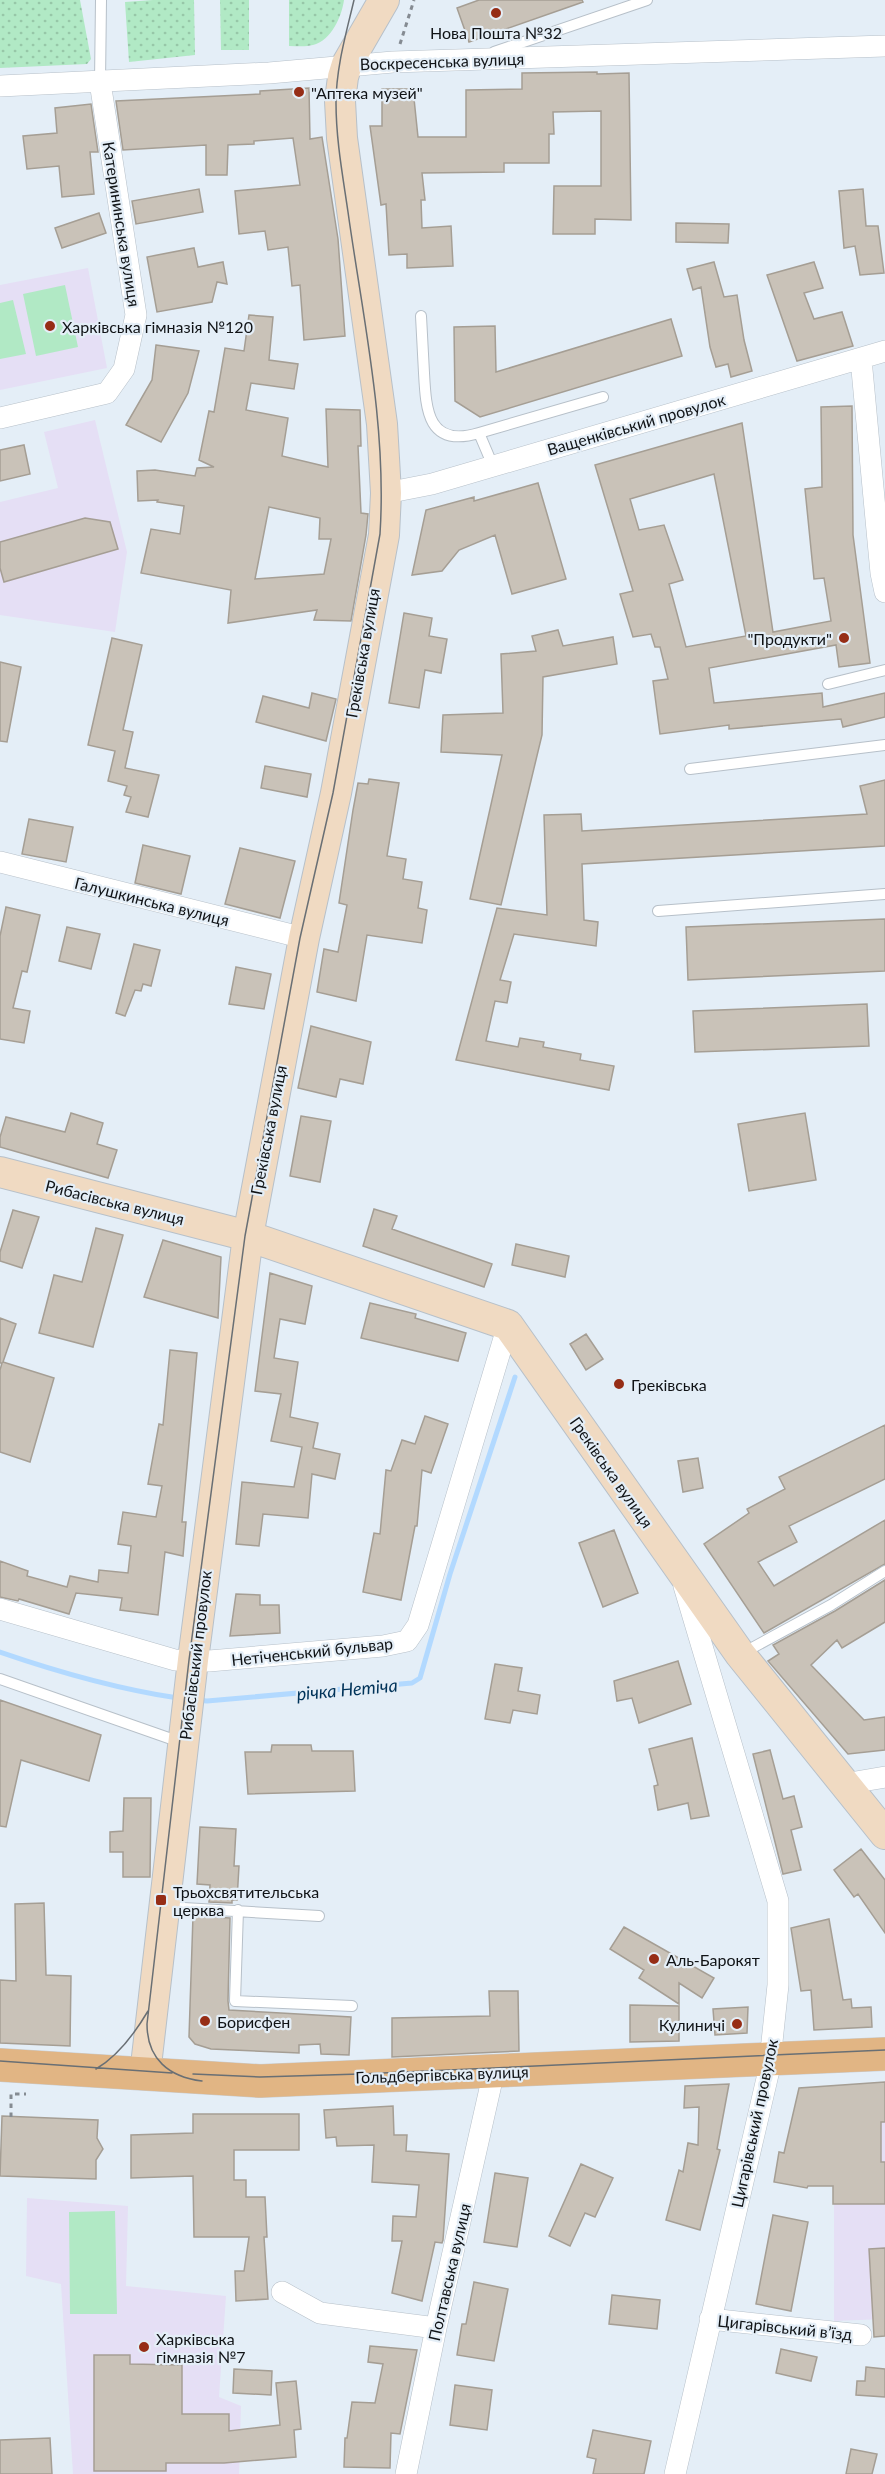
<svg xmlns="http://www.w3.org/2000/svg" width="885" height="2474" font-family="Lato,sans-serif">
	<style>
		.education { fill: #e5dff5 }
		.grass { fill: url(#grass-dots) }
		.pitch { fill: #b1e9c5 }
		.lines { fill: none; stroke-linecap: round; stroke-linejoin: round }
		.stream { stroke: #b2d9ff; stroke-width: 5 }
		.building { fill: #c9c2b8; stroke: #a59e94; stroke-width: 1.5; fill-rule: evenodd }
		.lane-casing { stroke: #b7c0c9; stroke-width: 12 }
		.street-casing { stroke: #b7c0c9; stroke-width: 22 }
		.secondary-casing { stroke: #b7c0c9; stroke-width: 32 }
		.primary-casing { stroke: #cacbcc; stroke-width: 34 }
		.path { stroke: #858b92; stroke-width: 3; stroke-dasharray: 4.5 4.5; stroke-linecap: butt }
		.lane { stroke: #fff; stroke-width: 10 }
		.street { stroke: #fff; stroke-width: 21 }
		.secondary { stroke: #f0dac2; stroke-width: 30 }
		.primary { stroke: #e1b584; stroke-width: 33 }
		.tram { stroke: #696f74; stroke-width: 1.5 }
		.poi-dot { fill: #962d16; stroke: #e4eef7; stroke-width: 2 }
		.labels { text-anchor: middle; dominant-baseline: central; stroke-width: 4.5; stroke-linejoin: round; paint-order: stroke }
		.poi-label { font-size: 16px; fill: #101316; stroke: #e4eef7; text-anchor: start }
		.street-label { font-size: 16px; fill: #101316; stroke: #e4eef7 }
		.water-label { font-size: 18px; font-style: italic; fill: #003359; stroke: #e4eef7 }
	</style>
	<defs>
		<pattern id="grass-dots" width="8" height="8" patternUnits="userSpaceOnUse" patternTransform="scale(1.5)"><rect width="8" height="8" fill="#b1e9c5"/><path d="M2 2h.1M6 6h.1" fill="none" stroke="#97c7a8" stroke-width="1.8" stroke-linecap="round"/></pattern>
	</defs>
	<rect width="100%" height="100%" fill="#e4eef7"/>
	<path class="education" d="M88,268L107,368L0,390V285Z
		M95,420L127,552L115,632L0,615V502L58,488L44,432Z
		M885,2122V2319L834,2321V2125Z
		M27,2198L128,2206L126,2286L226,2296L219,2397L241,2406L239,2474H73L61,2284L26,2276Z"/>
	<path class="grass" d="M0,0H80L91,59L87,64L0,68Z
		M153,0H194L195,55L129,62L125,2Z
		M220,0H249V50H221Z
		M289,0H344C342,16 331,41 313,45C306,47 297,46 289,46Z"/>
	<path class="pitch" d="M65,285L78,347L36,356L23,294Z
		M13,300L26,354L0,359V303Z
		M115,2211L117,2314H70L69,2212Z"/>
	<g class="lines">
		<path class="stream" d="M0,1652C58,1672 118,1689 178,1698
			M196,1700L207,1701L412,1683L420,1678L450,1574L515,1377"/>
	</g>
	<path class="building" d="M479,0H582L583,2L469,42L457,8Z
		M597,72V74L629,73L631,220L595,219V234H553L554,186H601V111L553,112L554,134H549V163H504V172L422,173L425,200H421L422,228L451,226L453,266L407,268V254L389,255L386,204L381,205L370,126H382V89H413L418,137H466V90L522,89V73Z
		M309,88L310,139L322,137L338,239L345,336L304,340L300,285L292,286L288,247L268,250L265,231L239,234L235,191L300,185L293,138L254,141V144L228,145L227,175H206V145L123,150L116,101L260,94V91Z
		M91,104L98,152H90L94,194L62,197L59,166L27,169L23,136L57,133L55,108Z
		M199,189L203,212L136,224L132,201Z
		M863,189L866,226H878L884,273L860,275L855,246L844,248L839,191Z
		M99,213L106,233L62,248L55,228Z
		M676,223L729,224L728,243L676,242Z
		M194,248L198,267L223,262L227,284L217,282L212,302L157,312L147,257Z
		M714,262L724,297L737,295L744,340L752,371L731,377L728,364L716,367L710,347L701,287L693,290L687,269Z
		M814,262L823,288L804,293L814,319L842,312L853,346L797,361L767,275Z
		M249,315L273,317L269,360L298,364L294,389L251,383L246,410L288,418L282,456L328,467L326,409L360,410L361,446H358L361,513L368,514L366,535L351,621L314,620L317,610L228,623L231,590L141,573L151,529L180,534L184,506L157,502L158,500L138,501L137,471L155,470L195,476L197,468L214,467L199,460L209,411L214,412L225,348L244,351ZM269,507L320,518L319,539H331L324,574L255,579Z
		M671,319L682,356L480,417L455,401L454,327L495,326L496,372Z
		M156,345L199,351L188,393L161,442L126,425L152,380Z
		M852,406L853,535L870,663L839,667L836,645L709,668L714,703L822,693L823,707L885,693V717L843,727L841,719L729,729V725L660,734L653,681L668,679L660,647H655L651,634L633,637L620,594L633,591L595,465L742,423L773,632L831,621L824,578L814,579L805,489L822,487L821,407ZM714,474L746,636L686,647L669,584L683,580L664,525L639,530L630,499Z
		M24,445L30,474L0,481V450Z
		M538,483L566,579L512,594L495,535L459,550L442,571L412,575L426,510L474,497V501Z
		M85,518L110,522L118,549L4,582L0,568V542Z
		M404,613L432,618L429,636L447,639L441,673L425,670L419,708L389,703Z
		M558,630L563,646L613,637L617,664L543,677L542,735L501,905L470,899L502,755L441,752L443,715L503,713L501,654L536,651L532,636Z
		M112,638L142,645L123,730L133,732L125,768L159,775L148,817L126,812L131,797L124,795L127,786L108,781L115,751L88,745Z
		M0,662L21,667L7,742L0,741Z
		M312,693L336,699L326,741L256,722L263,696L309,708Z
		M265,766L311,774L307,797L261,788Z
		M369,779L399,783L387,856L406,859L403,879L422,882L418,908L427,910L422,943L367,935L356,1001L317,992L324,949L338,952L347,905L339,903L353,810L358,783L368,784Z
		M885,780V846L582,864L584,920L598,922L596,946L514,934L500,980L511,982L507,1003L495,1001L486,1041L518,1047L520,1038L544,1042L543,1047L581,1054L580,1060L614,1066L609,1090L456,1060L497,908L547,915L544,815L581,814L582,831L867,814L860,786Z
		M29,819L73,827L66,862L22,854Z
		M143,845L190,856L181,894L135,883Z
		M240,848L295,861L280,918L225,904Z
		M6,907L40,915L27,972L22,971L13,1008L30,1011L24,1043L0,1039V936Z
		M885,919V971L688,980L686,927Z
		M67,927L100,934L91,969L59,961Z
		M134,944L160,950L151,986L143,984L141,991L135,990L125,1016L116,1013Z
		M236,967L271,974L264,1009L229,1004Z
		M867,1004L869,1046L695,1052L693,1011Z
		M311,1026L371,1042L363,1084L340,1079L336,1097L298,1088Z
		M71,1113L103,1123L97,1144L117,1150L108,1178L0,1147V1137L6,1117L65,1132Z
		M805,1113L816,1180L749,1191L738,1124Z
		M301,1116L331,1121L320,1182L290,1176Z
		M374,1209L397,1216L392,1229L492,1264L484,1287L363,1246Z
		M13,1210L39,1217L22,1268L0,1261V1252Z
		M96,1228L123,1235L93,1347L39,1333L54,1275L82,1282Z
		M163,1240L221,1257L218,1318L144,1297Z
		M516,1244L569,1256L565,1277L512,1265Z
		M270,1273L312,1286L305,1324L280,1319L274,1358L298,1362L290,1417L318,1423L313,1448L340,1454L335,1479L312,1474L308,1518L263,1514L259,1546L236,1544L242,1482L294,1487L302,1447L271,1441L281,1394L255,1391Z
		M370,1303L416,1314L415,1318L466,1333L458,1361L361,1338Z
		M0,1318L16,1324L3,1362L54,1378L30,1462L0,1452V1370L2,1363H0Z
		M586,1334L603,1359L586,1370L570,1344Z
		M170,1350L197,1353L182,1522H186L183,1556L165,1552L158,1615L120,1610L122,1598L76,1593L69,1614L19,1599L18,1601L0,1597V1561L28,1571L27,1576L67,1587L70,1576L98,1582L99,1570L128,1573L131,1546L118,1544L123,1512L156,1517L162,1486L148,1484L159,1424L163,1425Z
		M425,1416L448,1424L431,1473L422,1470L417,1526H415L401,1600L363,1592L374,1533L380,1534L386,1470L391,1471L402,1440L415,1444Z
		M885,1425V1479L789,1526L797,1542L758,1562L774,1586L885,1520V1564L764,1633L704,1544L749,1513L747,1509L785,1489L779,1477Z
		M698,1458L703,1488L683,1492L678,1461Z
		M614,1530L638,1593L603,1607L579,1543Z
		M885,1580V1622L842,1648L837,1640L811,1665L864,1720L885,1717V1750L848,1754L768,1661L779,1654L773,1645L835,1611Z
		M236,1594L260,1595V1605H279L280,1633L230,1636Z
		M678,1661L691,1704L639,1723L632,1698L617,1701L614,1681Z
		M495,1664L522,1668L518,1691L540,1695L537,1714L513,1710L510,1723L485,1719Z
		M0,1700L101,1735L89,1781L21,1760L6,1827L0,1826Z
		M692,1738L709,1816L691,1819L688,1803L658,1810L654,1786L658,1785L649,1749Z
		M272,1745H311L312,1751H353L355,1791L248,1794L245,1752H271Z
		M770,1750L783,1799L794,1796L802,1827L791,1830L801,1870L783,1874L753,1754Z
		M124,1798H151L150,1877H123V1852H110V1832L123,1831Z
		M200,1827L236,1829L234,1866H239L237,1900H232V1903L209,1902L210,1885L197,1884Z
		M861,1849L885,1880V1933L858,1894L854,1897L834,1870Z
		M44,1903L46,1975L71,1976L70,2046L0,2043V1980L16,1981L15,1904Z
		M193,1916L230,1918L228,2001L229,2010L351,2017L349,2055L321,2054L320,2044L299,2045V2053L211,2049L195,2044L189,2037Z
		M829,1919L843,2000L851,1999L852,2008L871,2007L872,2027L814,2030L811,1990L801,1991L791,1928Z
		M624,1927L714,1978L702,1998L679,1983V2004L639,1978L644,1970L610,1949Z
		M489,1991H518L519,2051L392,2057V2018L490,2016Z
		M630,2005L679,2006V2041L630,2042Z
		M748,2007L747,2033L715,2035L713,2009Z
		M885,2082V2122H881V2162H885V2204H833V2186H808L807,2188L774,2182L779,2152L784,2153L799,2088Z
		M729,2084L717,2149L720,2150L700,2230L666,2220L679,2170L683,2172L688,2143L698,2145L699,2107L684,2108L685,2086Z
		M393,2106L394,2135H407L406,2151L449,2154L443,2240L442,2243L435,2242L422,2301L392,2293L402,2241H392L393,2216L416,2217L419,2185L372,2182L374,2145L337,2146L336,2137L326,2138L324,2110Z
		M193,2114H299V2150H234V2180H246V2197H265L267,2237H264L268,2299L236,2301L235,2271H244L249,2237H194L193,2176L131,2178V2135L193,2133Z
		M2,2116L98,2120L97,2138L103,2149L96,2160V2179L0,2176Z
		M581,2164L613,2178L595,2217L585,2213L570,2246L549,2236Z
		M495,2173L528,2178L517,2247L484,2242Z
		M773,2215L808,2222L791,2311L756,2304Z
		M885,2248V2336L874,2337L869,2249Z
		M474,2282L508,2289L494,2361L457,2355L462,2324H466Z
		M612,2295L660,2300L657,2329L609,2324Z
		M370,2346L417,2350L400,2434L391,2433L390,2468L344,2467L345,2438H347L352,2402L375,2403L383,2364L368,2362Z
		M781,2349L817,2357L811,2381L776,2373Z
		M94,2355H130V2364L182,2365V2414H229V2431L280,2425L276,2383L296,2381L301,2429L294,2430L296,2457L224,2463H166V2471H94Z
		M866,2367L885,2369V2397L856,2395L857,2381H865Z
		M234,2369L272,2371L271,2395L233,2393Z
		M455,2385L492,2390L487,2430L450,2425Z
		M593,2430L651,2441L644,2474H593L596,2459L587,2457Z
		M50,2438L52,2474H0V2440Z
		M851,2449L877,2454L872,2474H846Z"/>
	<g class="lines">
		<g class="lane-casing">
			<path id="lane" d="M494,52L647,0
				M100,82L101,0
				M421,316C422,335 423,354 424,373C426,411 428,448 479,433
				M493,466L479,433L603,397
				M828,684L885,670
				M690,769L885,745
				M658,911L885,894
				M741,1654L831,1605L885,1571
				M0,1679L180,1742
				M167,1907L319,1916
				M238,1910L235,2001L352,2006"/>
		</g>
		<g class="street-casing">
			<path id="street" d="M0,86L269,73L393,62L885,46
				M861,359L881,573L885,592
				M0,418L107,393L124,369L136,315L100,82
				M386,493L432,484L885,351
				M0,862L304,938
				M0,1609L175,1660L209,1661L383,1646L407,1641L418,1625L508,1325
				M844,1784L885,1777
				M282,2292L320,2313L436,2328
				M710,2319L861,2335
				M406,2474L436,2328L494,2071
				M675,2474L769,2070L778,1985V1901L684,1586"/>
		</g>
		<g class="secondary-casing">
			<path id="secondary" d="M0,1172L248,1236L508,1325L740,1654L885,1834
				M145,2074L193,1660L248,1236L304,938L336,793L384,535L386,493L382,424L342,138L340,101L343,77L347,64L384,0"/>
		</g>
		<g class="primary-casing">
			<path id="primary" d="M0,2065L260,2081L885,2054"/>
		</g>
		<path class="path" d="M400,44L414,0
			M11,2117V2094H26"/>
		<use href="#lane" class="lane"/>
		<use href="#street" class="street"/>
		<use href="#secondary" class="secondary"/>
		<use href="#primary" class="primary"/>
		<path class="tram" d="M0,2061L172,2073
			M96,2069C118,2056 135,2033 148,2011
			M193,2074L260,2077L360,2074L885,2050
			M202,2081C169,2077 147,2059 147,2024L189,1660L245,1236L300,938L333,793L380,534C387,426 363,319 348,212C343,177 336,140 336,103C336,68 346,34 354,0"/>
	</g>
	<g class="poi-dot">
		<circle cx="496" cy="13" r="6"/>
		<circle cx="299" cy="92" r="6"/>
		<circle cx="50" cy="326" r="6"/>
		<circle cx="844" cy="638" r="6"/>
		<circle cx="619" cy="1384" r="6"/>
		<rect x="155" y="1894" width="12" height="12" rx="3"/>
		<circle cx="654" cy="1959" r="6"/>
		<circle cx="205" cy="2021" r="6"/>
		<circle cx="737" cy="2024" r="6"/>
		<circle cx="144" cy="2347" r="6"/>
	</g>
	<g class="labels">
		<g class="poi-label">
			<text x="496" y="32" text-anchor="middle">Нова Пошта №32</text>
			<text x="311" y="92">"Аптека музей"</text>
			<text x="62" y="326">Харківська гімназія №120</text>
			<text x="832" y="638" text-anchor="end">"Продукти"</text>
			<text x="631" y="1384">Греківська</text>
			<text x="173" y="1891">Трьохсвятительська<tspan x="173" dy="18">церква</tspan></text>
			<text x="666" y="1959">Аль-Барокят</text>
			<text x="217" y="2021">Борисфен</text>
			<text x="725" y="2024" text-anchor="end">Кулиничі</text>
			<text x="156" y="2338">Харківська<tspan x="156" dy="18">гімназія №7</tspan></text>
		</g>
		<g class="street-label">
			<text transform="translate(442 61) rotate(-2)">Воскресенська вулиця</text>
			<text transform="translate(122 224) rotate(81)">Катерининська вулиця</text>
			<text transform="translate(636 424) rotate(-16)">Ващенківський провулок</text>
			<text transform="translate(362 653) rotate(-80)">Греківська вулиця</text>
			<text transform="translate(152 901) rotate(14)">Галушкинська вулиця</text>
			<text transform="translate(268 1130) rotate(-79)">Греківська вулиця</text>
			<text transform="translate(115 1202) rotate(14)">Рибасівська вулиця</text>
			<text transform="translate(612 1472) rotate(55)">Греківська вулиця</text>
			<text transform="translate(312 1651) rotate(-6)">Нетіченський бульвар</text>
			<text transform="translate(195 1655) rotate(-83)">Рибасівський провулок</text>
			<text transform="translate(442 2074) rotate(-2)">Гольдбергівська вулиця</text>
			<text transform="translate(754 2123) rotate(-78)">Цигарівський провулок</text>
			<text transform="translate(449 2272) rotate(-77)">Полтавська вулиця</text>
			<text transform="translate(785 2327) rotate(6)">Цигарівський в’їзд</text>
		</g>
		<g class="water-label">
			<text transform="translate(347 1689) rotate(-5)">річка Нетіча</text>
		</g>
	</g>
</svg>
